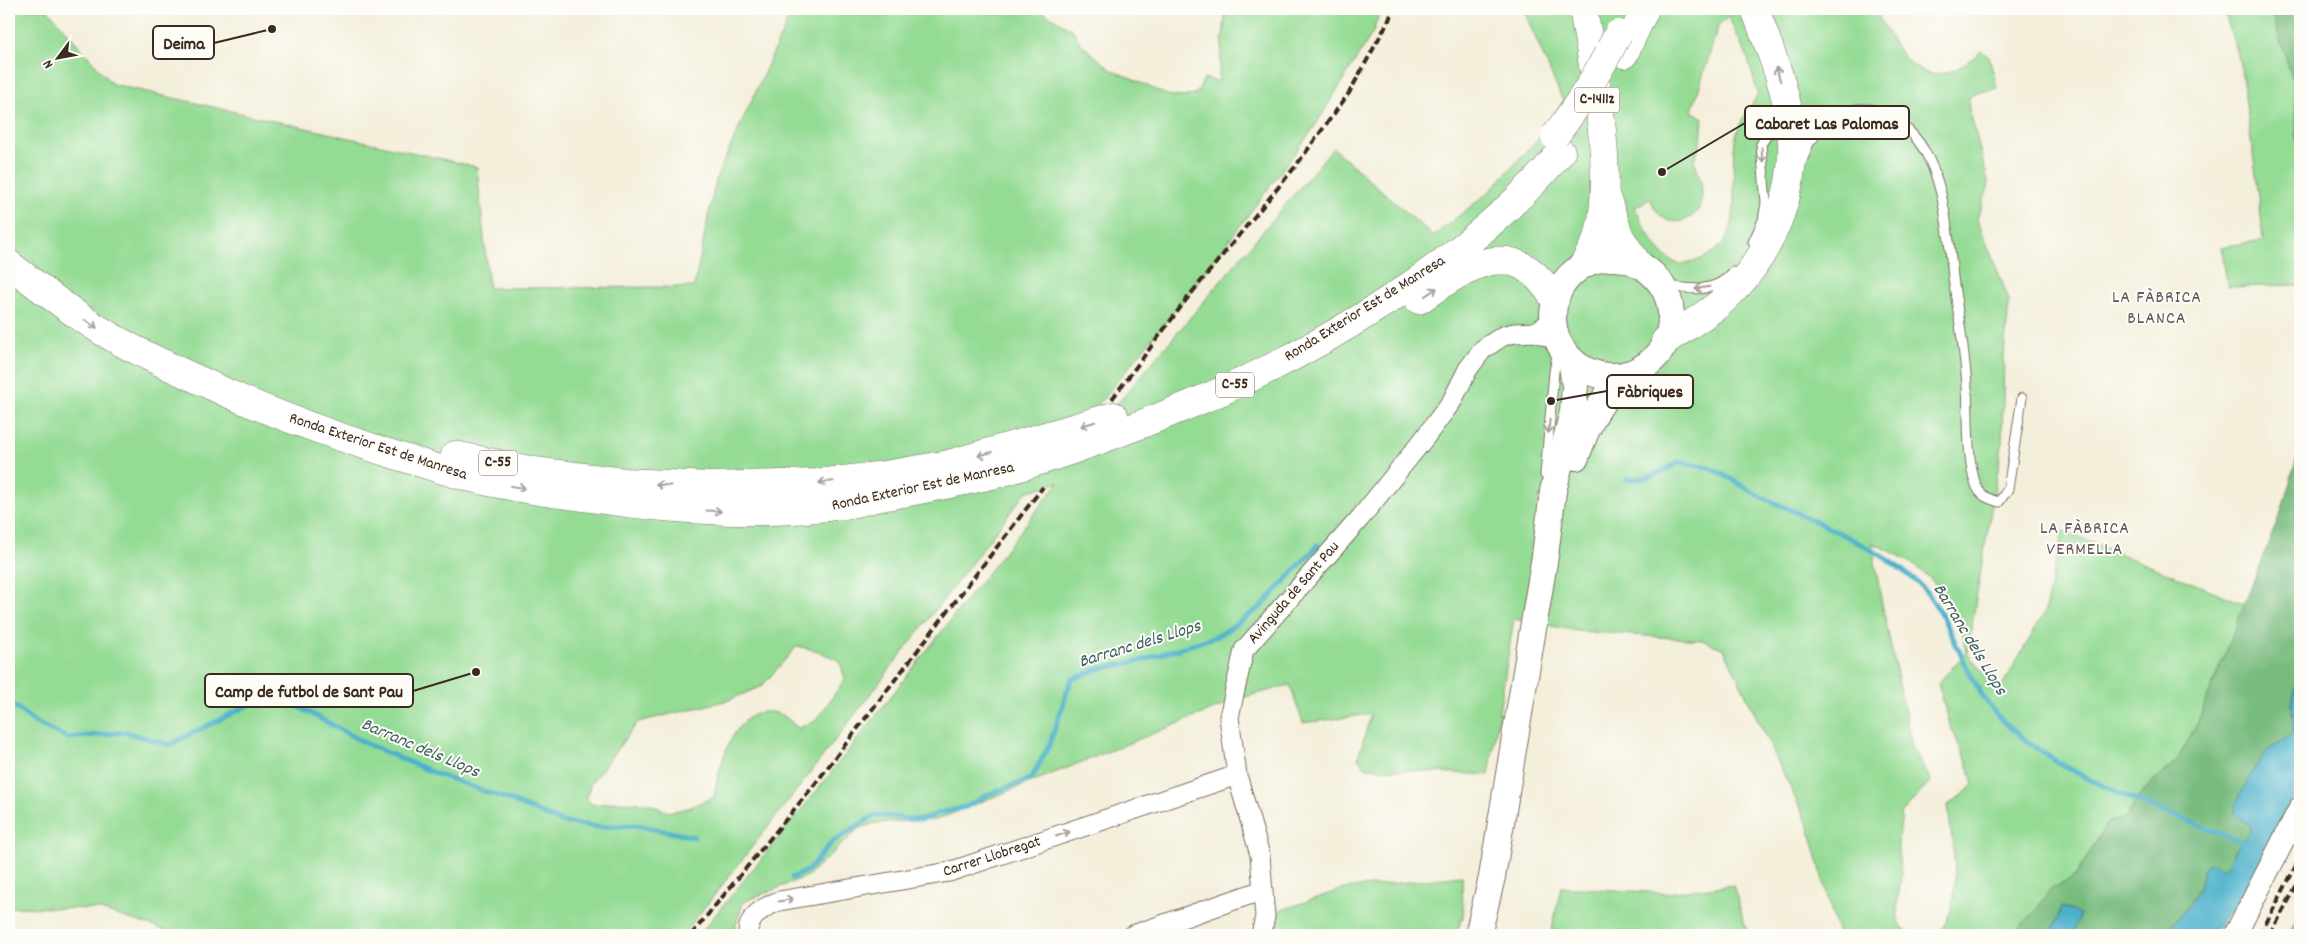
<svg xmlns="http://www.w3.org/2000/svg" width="2309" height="944" font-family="Dekko,sans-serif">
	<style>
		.green { fill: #94db94; stroke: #688259; fill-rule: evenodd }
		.forest { fill: #77bb7e; stroke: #59724e }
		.water { fill: #4bb1ca; stroke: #436e74 }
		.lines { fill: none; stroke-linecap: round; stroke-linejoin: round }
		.stream { stroke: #4bb1ca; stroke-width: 5 }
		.service-casing { stroke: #7c6f60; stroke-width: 11 }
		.minor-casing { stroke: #7c6f60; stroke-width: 21 }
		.tertiary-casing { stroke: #7c6f60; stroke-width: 24 }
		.secondary-casing { stroke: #7c6f60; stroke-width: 28 }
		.trunk-casing { stroke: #7c6f60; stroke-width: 29 }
		.service { stroke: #fff; stroke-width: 9 }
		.minor { stroke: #fff; stroke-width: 19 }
		.tertiary { stroke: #fff; stroke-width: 22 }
		.secondary { stroke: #fff; stroke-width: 26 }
		.trunk { stroke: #fff; stroke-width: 28 }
		.rail { stroke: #3b2a1e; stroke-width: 4; stroke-dasharray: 8 4; stroke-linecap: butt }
		.trunk-bridge-casing { stroke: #7c6f60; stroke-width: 29; stroke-linecap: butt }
		.trunk-bridge { stroke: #fff; stroke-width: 28 }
		.oneway { stroke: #a79f9a }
		.labels { text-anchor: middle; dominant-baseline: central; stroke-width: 4; stroke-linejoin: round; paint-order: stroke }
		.shield { fill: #fdfcf7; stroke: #75695f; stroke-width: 1 }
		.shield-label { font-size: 15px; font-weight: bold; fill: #3b2a1e }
		.street-label { font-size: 16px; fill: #3b2a1e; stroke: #fdfcf7 }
		.neighbourhood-label { font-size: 18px; letter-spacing: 1px; fill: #65565d; stroke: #fdfcf7 }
		.water-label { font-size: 18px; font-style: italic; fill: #416063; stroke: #fdfcf7 }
		.leader { fill: none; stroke: #3b2a1e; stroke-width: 2 }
		.callout-dot { fill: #3b2a1e; stroke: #fdfcf7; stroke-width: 2 }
		.callout { fill: #fdfcf7; stroke: #3b2a1e; stroke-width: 2 }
		.callout-label { font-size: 18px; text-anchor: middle; font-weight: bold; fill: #3b2a1e }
	</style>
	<rect width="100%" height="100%" fill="#fdfcf7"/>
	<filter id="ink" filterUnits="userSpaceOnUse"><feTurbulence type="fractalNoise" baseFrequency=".02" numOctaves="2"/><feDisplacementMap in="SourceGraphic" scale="10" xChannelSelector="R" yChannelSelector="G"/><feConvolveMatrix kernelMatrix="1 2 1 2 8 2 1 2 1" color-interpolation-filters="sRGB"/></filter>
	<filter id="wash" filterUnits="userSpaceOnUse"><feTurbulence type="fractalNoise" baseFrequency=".0096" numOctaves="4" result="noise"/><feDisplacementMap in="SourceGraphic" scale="20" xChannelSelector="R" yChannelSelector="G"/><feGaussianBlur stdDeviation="1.12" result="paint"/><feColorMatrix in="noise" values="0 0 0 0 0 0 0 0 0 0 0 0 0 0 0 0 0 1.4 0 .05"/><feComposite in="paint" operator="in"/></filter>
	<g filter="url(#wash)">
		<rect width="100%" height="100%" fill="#f4efdb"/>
		<path class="green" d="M9,9H47L112,84L477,167L489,288L694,287L716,179L793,9H1038L1073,30L1080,43L1110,69L1167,95L1183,97L1197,93L1204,78L1218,82L1226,9H1381L1373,32L1313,129L1194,287L1093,411L1119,402L1333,148L1433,236L1488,193L1539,138L1563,101L1523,9H1875C1900,58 1924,103 1981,51L1989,56L1997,88C1987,92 1979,91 1970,96L1968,104L1988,181L1987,191L1977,219L2009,300L2004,357L2002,445L1967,653L1999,691L2044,614L2063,531L2245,604L2197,724L2182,754L2175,764L2153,781L2140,795L2125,818L2108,822L2076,875L2069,881L2060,884L2017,932L2011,935H1936C1967,907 1951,842 1948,805L1967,791L1973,784L1967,761L1951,729L1938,683L1966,653C1960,597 1923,563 1872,543L1880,594L1912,746L1931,781L1901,814C1902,825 1898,834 1898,844C1897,855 1901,865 1901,875C1900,897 1888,920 1911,935H1838L1809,827L1724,649L1702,640L1577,631L1514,618L1489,775L1366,768L1358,758L1371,714L1303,723L1290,685L1245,697L936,820L875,823L858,829L808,876L743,902L733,935H699L819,788L1059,482L1026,492L806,778L683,935H181L97,909L9,907ZM1728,17L1747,56L1758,94C1750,109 1737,124 1735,141C1727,191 1755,248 1685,264C1663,268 1641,223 1635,207L1650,199C1653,205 1656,212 1661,216C1674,228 1698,220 1701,202C1704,187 1699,174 1694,160L1701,142L1703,118L1692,111L1718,27ZM797,646L818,651L840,661L845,679L816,721L798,728C792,723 786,716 779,714C735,699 719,766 714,797L685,809L668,812L647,803L614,802L593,805L586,798L591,783L638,722L729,700L762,686Z
			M2224,9H2270L2294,83L2300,193V285L2228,287L2221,247L2263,240L2259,196L2241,68Z
			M1462,876L1463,917L1455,935H1275L1279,911L1343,889Z
			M1733,885L1748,935H1551L1561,887L1667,893Z"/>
		<path class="forest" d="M2270,9H2300V193L2294,83Z
			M2300,448V663L2292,705L2294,733C2286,740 2277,743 2270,749C2250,765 2246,795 2240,818L2251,826L2250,832L2236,848L2227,867L2221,869L2205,868C2196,900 2184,912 2161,935H2072L2079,914L2062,907L2050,935H2011L2035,912L2051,888L2069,881L2076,875L2108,822L2125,818L2140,795L2153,781L2175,764L2197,724L2282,509Z
			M2300,912V935H2288Z"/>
		<path class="water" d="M2300,663V784L2251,885L2218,927L2207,935H2161C2173,923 2186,911 2195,896C2202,886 2201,872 2209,863L2216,864L2221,869L2227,867L2236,848L2250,832L2251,825L2234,814V807C2244,790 2255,761 2270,749C2277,743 2286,740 2293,733L2292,705Z
			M2062,907L2080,914L2072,935H2050Z"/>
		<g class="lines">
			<path class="stream" d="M1627,479C1646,480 1663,473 1678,462C1689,464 1701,465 1711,469C1730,476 1746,490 1764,498C1812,520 1905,557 1933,601C1958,638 1968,685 2000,718C2062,780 2167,812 2247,844
				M9,702L36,723L68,738L126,732L169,745L259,700L288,701L365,743L439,775L512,801L562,822L599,827L636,825L694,837
				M792,878L808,870L832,842L875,815L921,820L939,813L966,807L989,794L1032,778L1050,743L1071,680L1098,669L1140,661L1218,636L1261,607L1318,545"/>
		</g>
	</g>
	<g filter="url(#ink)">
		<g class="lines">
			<g class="service-casing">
				<path id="service" d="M1792,104C1802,112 1817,120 1830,117C1838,116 1844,111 1852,110C1875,105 1896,117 1912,134C1946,169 1948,239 1954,285C1959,319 1965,353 1967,387C1969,416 1966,457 1976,485C1980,496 1989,499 1999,502L2008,489L2022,398
					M1802,161L1809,143L1830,118
					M1753,242L1763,220L1766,203L1761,144L1768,134L1786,123
					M1662,285C1687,289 1714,295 1733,272
					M1545,475L1554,372L1559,343"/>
			</g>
			<g class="minor-casing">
				<path id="minor" d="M1535,332L1553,321
					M748,935C747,916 764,907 779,901L949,872L1237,775
					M1133,935L1263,890
					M1261,935L1265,917L1260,855L1237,775L1229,717L1244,650L1361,517L1423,440L1452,401L1468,369L1483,349L1503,336L1514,333L1535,332L1558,340"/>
			</g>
			<g class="tertiary-casing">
				<path id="tertiary" d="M2235,935L2300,808"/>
			</g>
			<g class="secondary-casing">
				<path id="secondary" d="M1553 317a59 59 0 1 1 118 0a59 59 0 1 1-118 0Z
					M1576,457C1588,423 1600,400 1626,374
					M1478,935L1492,877L1545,556L1553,491L1573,412L1575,386L1571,359"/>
			</g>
			<g class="trunk-casing">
				<path id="trunk" d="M1583,9C1594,70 1614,170 1600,230C1597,242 1590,253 1584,264
					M1624,54L1645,9
					M1606,197L1620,237L1638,264
					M9,264C36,285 63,306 92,325C129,349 173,368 214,387C274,415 335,436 398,456C433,467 469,479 505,485C533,491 561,494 590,498C674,511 760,517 845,505C859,503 873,498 887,496C923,489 960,483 996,474C1062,456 1126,431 1189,405C1319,352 1471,260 1561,152
					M1419,300C1470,265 1513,232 1555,300
					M1665,341C1687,326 1711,313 1730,294C1774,251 1800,183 1790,121C1784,82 1768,45 1755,9
					M455,455L534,471L625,482L711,486L818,483L885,475L949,464L1114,416"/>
			</g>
			<use href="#service" class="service"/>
			<use href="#minor" class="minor"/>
			<use href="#tertiary" class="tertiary"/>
			<use href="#secondary" class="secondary"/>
			<use href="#trunk" class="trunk"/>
			<path class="rail" d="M1112,399L1189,296L1295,167L1349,93L1389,20L1393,9
				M691,935L815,784L1043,487
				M2260,935L2300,858
				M2270,935L2300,879"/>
			<g class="trunk-bridge-casing">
				<path id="trunk-bridge" d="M1555,136C1580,103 1600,71 1618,34"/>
			</g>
			<use href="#trunk-bridge" class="trunk-bridge"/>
		</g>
		<defs><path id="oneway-shaft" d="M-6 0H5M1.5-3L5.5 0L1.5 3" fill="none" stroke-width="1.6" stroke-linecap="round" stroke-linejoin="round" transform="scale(1.25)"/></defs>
		<g class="oneway">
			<use href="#oneway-shaft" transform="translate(1778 74) rotate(-108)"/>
			<use href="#oneway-shaft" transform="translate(1762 155) rotate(86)"/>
			<use href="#oneway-shaft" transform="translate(1702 288) rotate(171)"/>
			<use href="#oneway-shaft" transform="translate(1431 292) rotate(-34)"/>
			<use href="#oneway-shaft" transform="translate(91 324) rotate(34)"/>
			<use href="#oneway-shaft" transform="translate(1088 424) rotate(163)"/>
			<use href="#oneway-shaft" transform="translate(1549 426) rotate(95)"/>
			<use href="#oneway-shaft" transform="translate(985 454) rotate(164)"/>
			<use href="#oneway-shaft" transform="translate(826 482) rotate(174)"/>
			<use href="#oneway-shaft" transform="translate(663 485) rotate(-177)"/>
			<use href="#oneway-shaft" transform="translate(518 487) rotate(8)"/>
			<use href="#oneway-shaft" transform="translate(714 511) rotate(3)"/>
			<use href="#oneway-shaft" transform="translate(1063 834) rotate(-19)"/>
			<use href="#oneway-shaft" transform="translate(786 900) rotate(-11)"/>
		</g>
	</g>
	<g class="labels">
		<g class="shield">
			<rect x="1574.5" y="87.5" width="45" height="25" rx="4"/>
			<rect x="1216" y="372.5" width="38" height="25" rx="4"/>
			<rect x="479" y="450.5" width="38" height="25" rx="4"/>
		</g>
		<g class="shield-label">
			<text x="1597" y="100">C-1411z</text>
			<text x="1235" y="385">C-55</text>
			<text x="498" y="463">C-55</text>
		</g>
		<g class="street-label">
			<text transform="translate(1365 309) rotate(-32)">Ronda Exterior Est de Manresa</text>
			<text transform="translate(378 447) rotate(18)">Ronda Exterior Est de Manresa</text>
			<text transform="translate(923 487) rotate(-12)">Ronda Exterior Est de Manresa</text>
			<text transform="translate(1294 593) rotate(-49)">Avinguda de Sant Pau</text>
			<text transform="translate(992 857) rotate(-18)">Carrer Llobregat</text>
		</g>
		<g class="neighbourhood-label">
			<text x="2157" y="298">LA FÀBRICA<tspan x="2157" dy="21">BLANCA</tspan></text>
			<text x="2085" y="529">LA FÀBRICA<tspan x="2085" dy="21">VERMELLA</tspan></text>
		</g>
		<g class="water-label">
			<text transform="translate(1969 640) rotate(59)">Barranc dels Llops</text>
			<text transform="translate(1140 645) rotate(-17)">Barranc dels Llops</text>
			<text transform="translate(420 749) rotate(23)">Barranc dels Llops</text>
		</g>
	</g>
	<path class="leader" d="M272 29L214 43M1662 172L1745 123M1551 401L1607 391M476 672L413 691"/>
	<g class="callout-dot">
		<circle cx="272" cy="29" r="5"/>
		<circle cx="1662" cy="172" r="5"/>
		<circle cx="1551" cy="401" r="5"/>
		<circle cx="476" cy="672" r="5"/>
	</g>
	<g class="callout">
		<rect x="153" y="26" width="61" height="33" rx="5"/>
		<rect x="1745" y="106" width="164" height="33" rx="5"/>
		<rect x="1607" y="375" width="86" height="33" rx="5"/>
		<rect x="205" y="674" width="208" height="33" rx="5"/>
	</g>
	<g class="callout-label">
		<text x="184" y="49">Deima</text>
		<text x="1827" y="129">Cabaret Las Palomas</text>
		<text x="1650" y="397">Fàbriques</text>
		<text x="309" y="697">Camp de futbol de Sant Pau</text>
	</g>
	<rect width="2309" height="944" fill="none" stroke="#fdfcf7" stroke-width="30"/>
	<g transform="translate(58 58) rotate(238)" stroke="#fdfcf7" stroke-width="4" paint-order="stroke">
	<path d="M0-4L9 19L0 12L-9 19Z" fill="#3b2a1e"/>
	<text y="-8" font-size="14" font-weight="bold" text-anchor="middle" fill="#3b2a1e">N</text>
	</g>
</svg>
